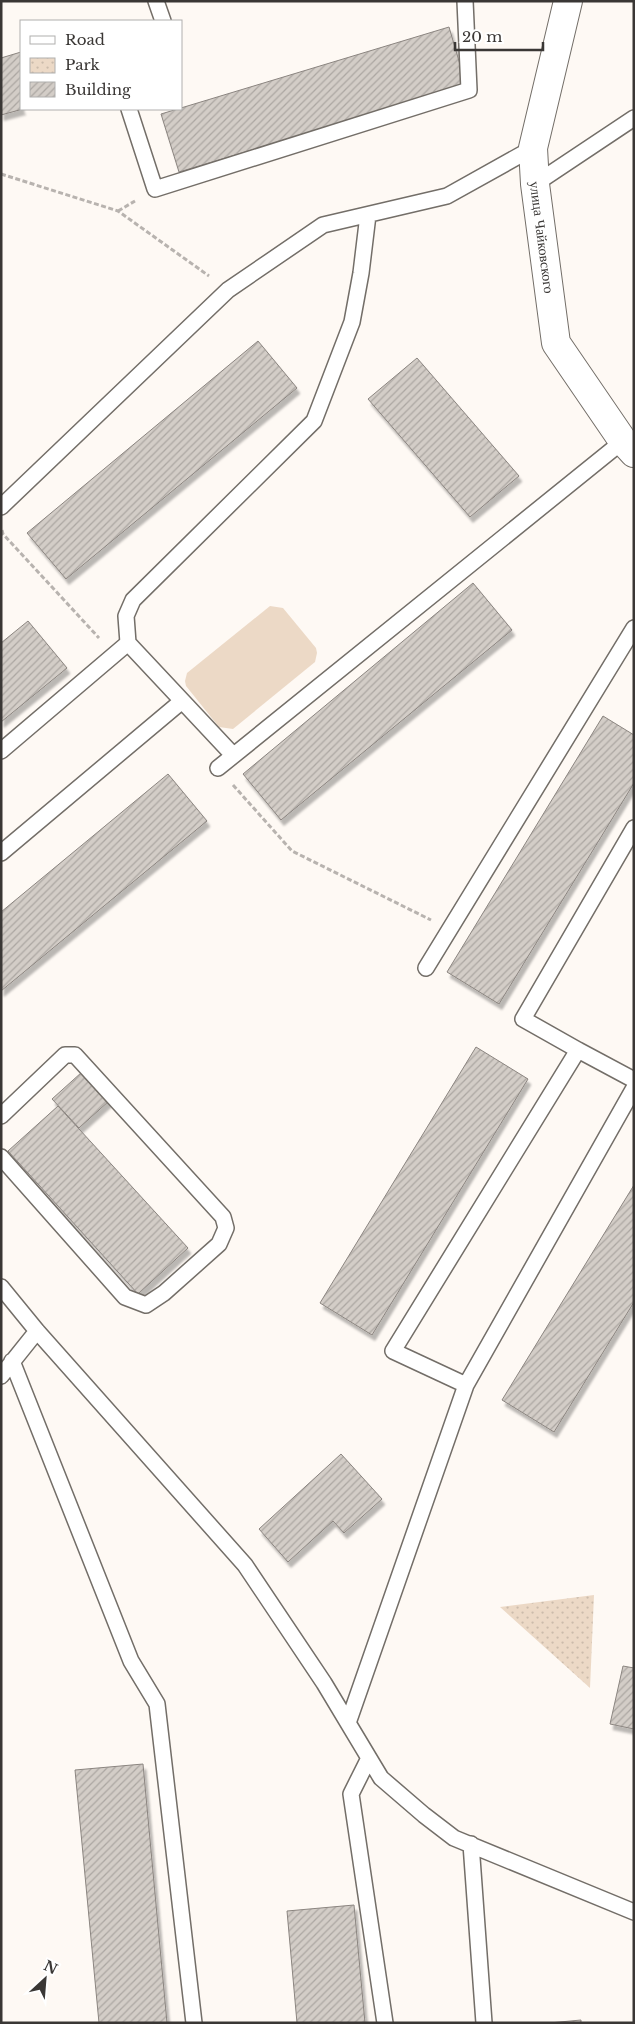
<svg xmlns="http://www.w3.org/2000/svg" width="635" height="2024" font-family="'Libre Baskerville',serif">
	<style>
		.park { fill: url(#park-dots) }
		.pitch { fill: #ecd9c6 }
		.building { fill: url(#building-hatch); stroke: #8b8580; filter: url(#shadow) }
		.lines { fill: none; stroke-linecap: round; stroke-linejoin: round }
		.service-casing { stroke: #736e68; stroke-width: 18 }
		.minor-casing { stroke: #736e68; stroke-width: 30 }
		.path { stroke: #b8b3af; stroke-width: 3; stroke-dasharray: 5 2.5; stroke-linecap: butt }
		.service { stroke: #fff; stroke-width: 15 }
		.minor { stroke: #fff; stroke-width: 28 }
		.labels { text-anchor: middle; dominant-baseline: central; stroke-width: 5; stroke-linejoin: round; paint-order: stroke }
		.street-label { font-size: 14px; fill: #3a3735; stroke: #fff }
	</style>
	<defs>
		<pattern id="park-dots" width="8" height="8" patternUnits="userSpaceOnUse" patternTransform="scale(1.25)"><rect width="8" height="8" fill="#ecd9c6"/><path d="M2 2h.1M6 6h.1" fill="none" stroke="#cbbbab" stroke-width="1.8" stroke-linecap="round"/></pattern>
		<pattern id="building-hatch" width="6" height="6" patternUnits="userSpaceOnUse" patternTransform="scale(1.25)"><rect width="6" height="6" fill="#d3cdc7"/><path d="M-1 1l2-2M0 6l6-6M5 7l2-2" fill="none" stroke="#aca7a2"/></pattern>
		<filter id="shadow"><feDropShadow dx="3" dy="5.5" stdDeviation="1" flood-color="#0004"/></filter>
	</defs>
	<rect width="100%" height="100%" fill="#fef9f4"/>
	<path class="park" d="M594,1595L590,1688L500,1607Z"/>
	<path class="pitch" d="M270,606L283,608L316,648L317,653L315,662L233,729L219,727L186,686L185,681L187,673Z"/>
	<path class="building" d="M449,27L466,85L179,172L161,114Z
		M21,52V109H23L1,115V58Z
		M258,341L297,388L66,579L27,533Z
		M417,358L519,476L470,517L368,399Z
		M473,583L512,630L281,820L243,774Z
		M28,621L67,668L1,722V643Z
		M603,716L634,735V783L499,1004L447,972Z
		M168,774L207,821L1,991V912Z
		M476,1047L528,1079L372,1335L320,1303Z
		M82,1072L109,1101L79,1128L52,1099Z
		M58,1106L188,1248L138,1294L8,1151Z
		M634,1185V1302L554,1432L502,1400Z
		M341,1454L382,1499L344,1533L333,1521L288,1562L259,1529Z
		M623,1666L634,1668V1729L610,1724Z
		M143,1764L167,2023H99L75,1770Z
		M354,1905L365,2023H297L287,1911Z
		M581,2020V2023H549Z"/>
	<g class="lines">
		<g class="service-casing">
			<path id="service" d="M156,1L163,21
				M129,109L155,189L469,90L465,1
				M535,184L634,118
				M1,507L228,290L323,225L447,196L533,148
				M1,751L128,643
				M233,755L128,643L126,616L133,600L314,421L352,322L361,273L368,215
				M218,768L623,441
				M1,853L182,701
				M426,968L634,628
				M578,1050L634,1080
				M1,1116L65,1055H75L223,1217L226,1228L219,1244L164,1293L146,1305L125,1297L1,1157
				M1,1287L37,1331L245,1565L324,1683L381,1778L424,1815L454,1838L634,1912
				M12,1361L131,1661L157,1704L194,2023
				M1,1376L37,1331
				M466,1385L393,1351L578,1050L523,1019L634,828
				M348,1723L466,1385L634,1088
				M369,1758L351,1794L385,2023
				M471,1844L484,2023"/>
		</g>
		<g class="minor-casing">
			<g id="minor">
				<path id="s1" d="M568,1L533,148L535,184L556,343L623,441L634,453"/>
			</g>
		</g>
		<path class="path" d="M1,174L118,211L209,276
			M118,211L135,201
			M2,530L3,534L99,638
			M233,785L292,851L431,920"/>
		<use href="#service" class="service"/>
		<use href="#minor" class="minor"/>
	</g>
	<g class="labels">
		<g class="street-label">
			<text stroke="none"><textPath href="#s1" startOffset="241">улица Чайковского</textPath></text>
		</g>
	</g>
	<rect width="635" height="2024" fill="none" stroke="#3a3735" stroke-width="5"/>
	<rect x="20" y="20" width="162" height="90" fill="#ffffff" stroke="#b0afae"/>
	<rect x="30" y="36" width="25" height="8" fill="#ffffff" stroke="#b0afae"/>
	<text x="65" y="45" font-size="15" fill="#3a3735">Road</text>
	<rect x="30" y="58" width="25" height="15" fill="url(#park-dots)" stroke="#b0afae"/>
	<text x="65" y="70" font-size="15" fill="#3a3735">Park</text>
	<rect x="30" y="82" width="25" height="15" fill="url(#building-hatch)" stroke="#b0afae"/>
	<text x="65" y="95" font-size="15" fill="#3a3735">Building</text>
	<g transform="translate(45 1979) rotate(26)" stroke="#ffffff" stroke-width="4" paint-order="stroke">
	<path d="M0-4L9 19L0 12L-9 19Z" fill="#3a3735"/>
	<text y="-8" font-size="14" font-weight="bold" text-anchor="middle" fill="#3a3735">N</text>
	</g>
	<path d="M455 42v8h88v-8" fill="none" stroke="#3a3735" stroke-width="2.5"/>
	<text x="462" y="42" font-size="15" fill="#3a3735" stroke="#ffffff" stroke-width="4" paint-order="stroke">20 m</text>
</svg>
